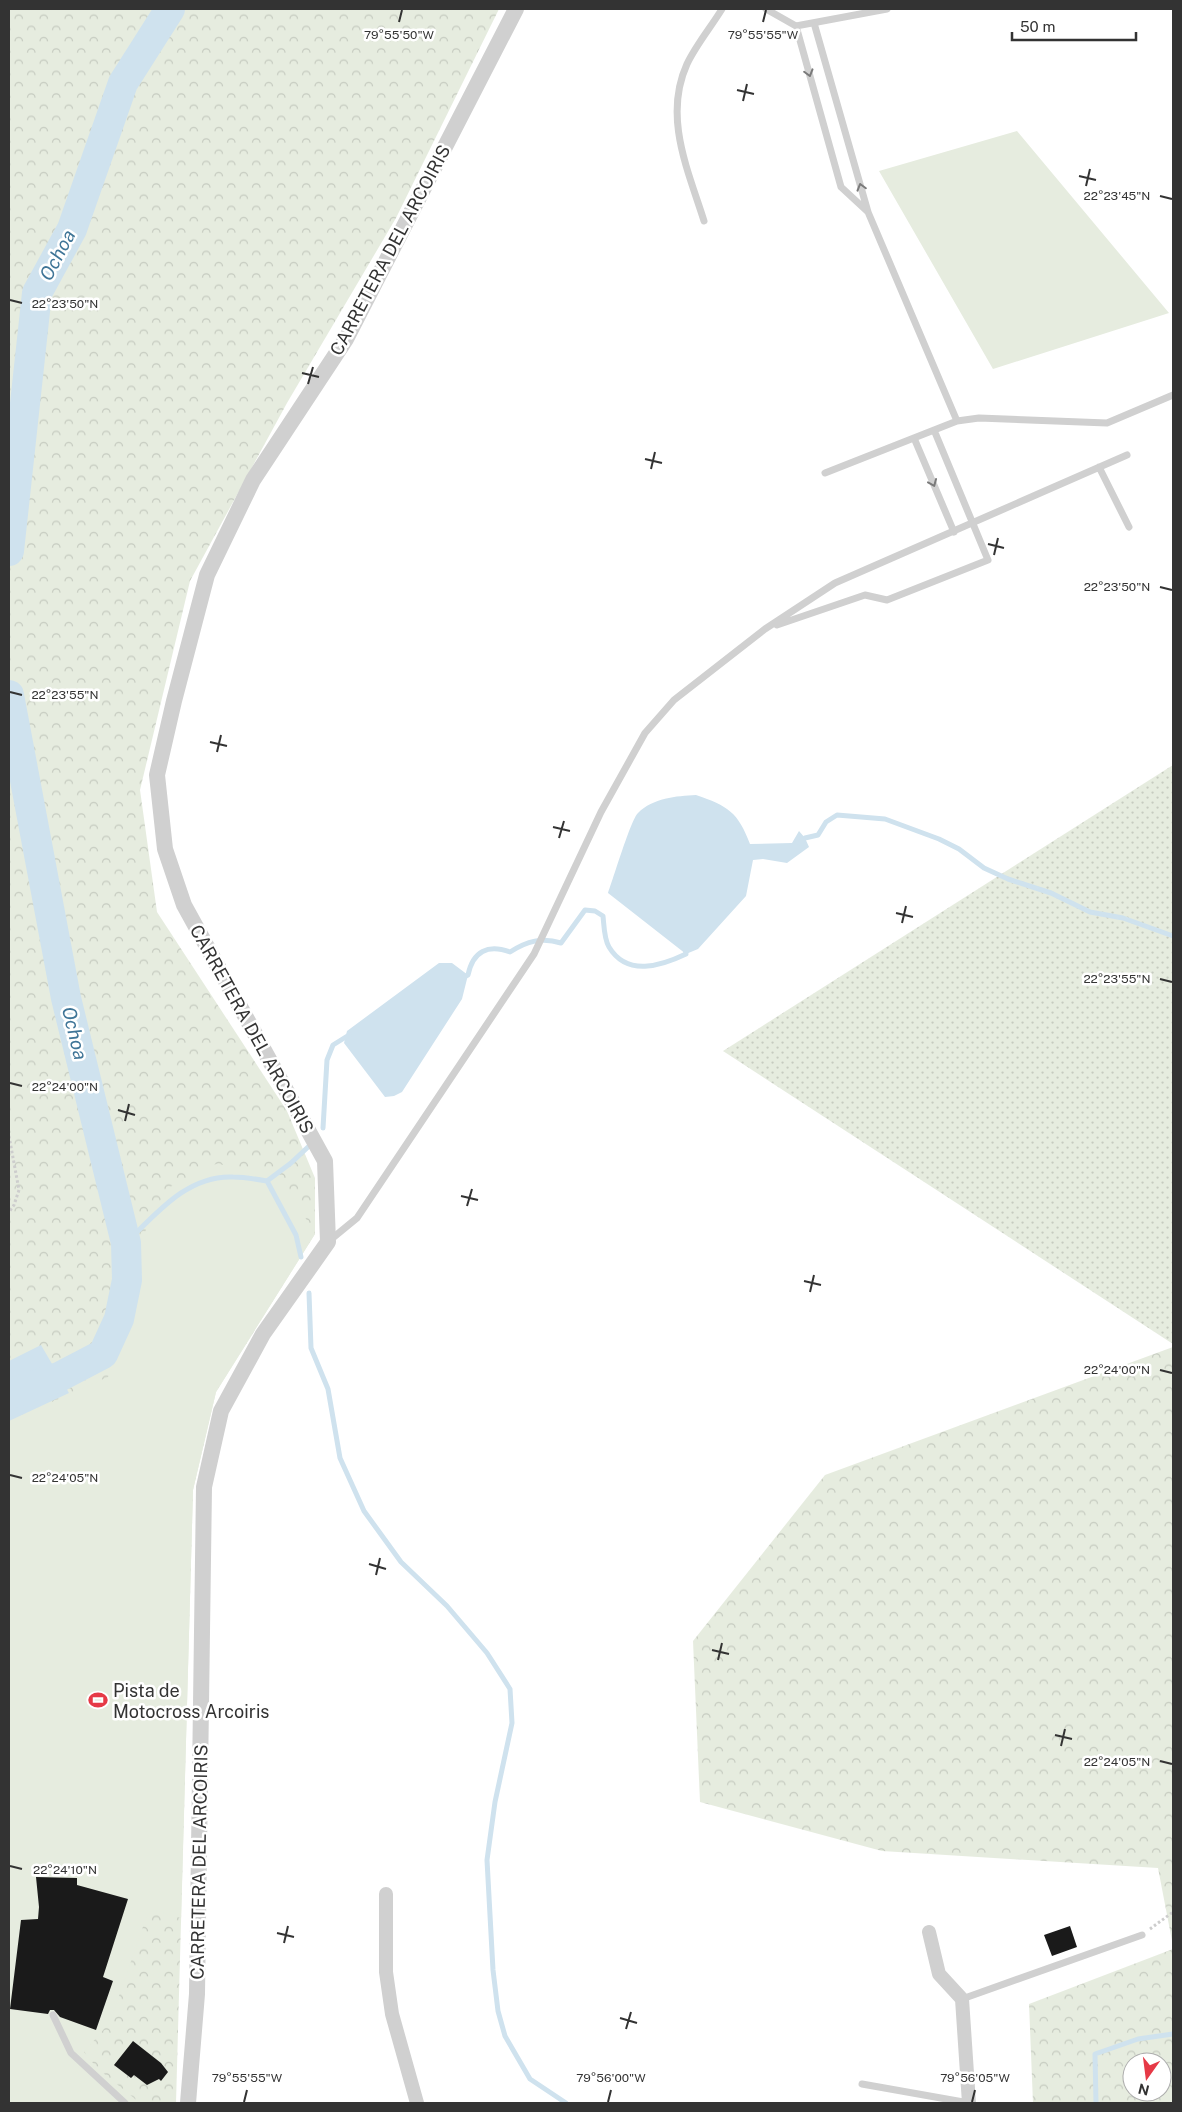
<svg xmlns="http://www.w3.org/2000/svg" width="1182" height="2112" font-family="'Public Sans',sans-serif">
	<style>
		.grass { fill: url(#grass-dots) }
		.forest { fill: url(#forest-crowns); fill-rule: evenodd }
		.pitch { fill: #e6ecdf }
		.water { fill: #cfe2ee }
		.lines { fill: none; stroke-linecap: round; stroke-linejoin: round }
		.stream { stroke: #cfe2ee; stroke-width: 5 }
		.river { stroke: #cfe2ee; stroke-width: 30 }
		.building { fill: #1a1a1a }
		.path { stroke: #cdcdcd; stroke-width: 3; stroke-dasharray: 2.5 2.5; stroke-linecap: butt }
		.service { stroke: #d0d0d0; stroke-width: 7 }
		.minor { stroke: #d0d0d0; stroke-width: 14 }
		.tertiary { stroke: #d0d0d0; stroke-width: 16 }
		.oneway { stroke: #7a7a7a }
		.ticks { fill: none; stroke: #333; stroke-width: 2 }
		.labels { text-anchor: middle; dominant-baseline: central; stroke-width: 5; stroke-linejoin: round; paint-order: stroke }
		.street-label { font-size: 18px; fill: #333; stroke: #fff }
		.poi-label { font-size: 18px; fill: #333; stroke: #fff; text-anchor: start }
		.water-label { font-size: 19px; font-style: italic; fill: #3f7597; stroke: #fff }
		.ticks-label { font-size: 12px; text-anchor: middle; fill: #333; stroke: #fff; stroke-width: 5; stroke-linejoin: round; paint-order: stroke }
	</style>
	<defs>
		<pattern id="grass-dots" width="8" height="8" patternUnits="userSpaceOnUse" patternTransform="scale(1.25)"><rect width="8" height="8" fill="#e6ecdf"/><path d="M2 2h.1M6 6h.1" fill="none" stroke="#c6cbc0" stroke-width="1.8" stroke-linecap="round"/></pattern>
		<pattern id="forest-crowns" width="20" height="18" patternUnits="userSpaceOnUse" patternTransform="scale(1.25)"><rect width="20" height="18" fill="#e6ecdf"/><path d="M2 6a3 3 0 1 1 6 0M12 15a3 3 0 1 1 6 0" fill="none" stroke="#c6cbc0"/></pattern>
	</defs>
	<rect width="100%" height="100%" fill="#fff"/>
	<path class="grass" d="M1173,765V1344L723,1051Z"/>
	<path class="forest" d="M9,9H499L396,218L287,403L190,581L140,790L157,912L287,1111L315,1178V1234L216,1392L193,1490L176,2103H9Z
		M1173,1347V1946L1158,1868L882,1851L700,1802L693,1641L825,1475Z
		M1173,1949V2103H1033L1029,2004ZM1132,2062H1162V2092H1132Z"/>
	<path class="pitch" d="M1017,131L1169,313L993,369L879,171Z
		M216,1164L278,1172L315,1234L216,1392L193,1490L181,1918L153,1910L147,1915L110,2022L84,2052L97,2068L140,2103H9V1421L108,1377L133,1319L139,1244L166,1189Z"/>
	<path class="water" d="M696,795C728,806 738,812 750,844L792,843L799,831L805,838L809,847L787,863L763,859L753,860L746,896L698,949L686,954L608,893C613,880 631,819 638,813C653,798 676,796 696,795Z
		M439,963H452L468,975L462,999L402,1092L394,1096L385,1097L344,1043L347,1031Z
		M41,1345L69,1393L9,1421V1361Z"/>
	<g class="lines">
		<path class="stream" d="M800,843L805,838L818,835L826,822L837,815L885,819L939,839L959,849L984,868L1008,879L1051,893L1090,912L1123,918L1173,936
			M464,977L468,975C473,951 488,944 510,952C527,941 542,937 561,943L585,910L595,911L603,916C604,925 604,939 609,947C627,977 661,966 686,954L685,949
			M323,1128L327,1060L333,1045L349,1035
			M267,1181L291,1163L308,1147
			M126,1243C156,1214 187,1175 233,1177C244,1177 256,1179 267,1181L296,1235L301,1257
			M309,1293L311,1348L328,1389L340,1458L364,1511L401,1562L447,1606L487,1653L510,1689L512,1723L495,1802L487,1860L493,1970L498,2011L505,2036L530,2079L566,2103
			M1096,2103L1095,2054L1138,2039L1173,2034"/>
		<path class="river" d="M9,551L37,293L72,229L123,83L170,9
			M9,695L66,998L126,1243L127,1280L119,1319L103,1354L59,1377L9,1394"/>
	</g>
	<path class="building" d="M36,1877L77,1878V1885L128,1899L103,1977L113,1981L96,2030L60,2017L54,2010H50L48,2014L10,2009L21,1920L38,1919L39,1907Z
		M1070,1926L1077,1947L1052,1956L1044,1935Z
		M133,2041L161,2063L168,2072L161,2081L159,2079L147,2085L134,2075L131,2078L114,2065Z"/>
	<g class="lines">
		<path class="path" d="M9,1136L19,1190L14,1205L9,1212
			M1150,1929L1173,1912"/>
		<path class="service" d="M766,9L796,26L887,9
			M796,26L841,187L868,212L814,23
			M868,212L957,421
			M704,221C688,170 663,117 687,64C696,45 711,27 722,9
			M914,438L954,532
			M1099,467L1129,527
			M825,473L957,421L979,418L1107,423L1173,395
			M777,625L865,595L887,600L988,560L934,430
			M329,1241L357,1218L534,954L601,812L645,733L674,700L765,629L835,583L1127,455
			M962,1999L1142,1935
			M53,2015L71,2053L125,2103
			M862,2084L969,2103"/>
		<path class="minor" d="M386,1894V1972L392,2014L417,2103
			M929,1932L939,1974L962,1999L969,2103"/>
		<path class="tertiary" d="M188,2103L197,1994L204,1487L221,1411L263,1334L328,1242L325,1161L184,905L165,849L157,775L174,701L207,575L253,480L346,339L516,9"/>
	</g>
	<defs><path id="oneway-chevron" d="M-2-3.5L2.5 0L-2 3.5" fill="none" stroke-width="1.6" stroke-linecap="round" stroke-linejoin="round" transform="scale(1.25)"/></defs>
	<g class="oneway">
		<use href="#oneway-chevron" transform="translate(809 73) rotate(74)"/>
		<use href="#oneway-chevron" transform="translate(861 187) rotate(-106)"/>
		<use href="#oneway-chevron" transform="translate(933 483) rotate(67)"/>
	</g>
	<path class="ticks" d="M399,22L402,10M763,22L766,10M737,90L754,94M743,101L747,84M1079,176L1096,180M1086,186L1090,169M1160,196L1172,199M10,300L22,303M302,373L319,377M308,384L313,367M645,459L662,463M651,469L655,452M988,544L1004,548M994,555L998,538M1160,587L1172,590M10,692L22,695M210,742L227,746M217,752L221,735M553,827L570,831M559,838L564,821M896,913L913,917M902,923L906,906M1160,979L1172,982M10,1083L22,1086M118,1110L135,1115M125,1121L129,1104M461,1196L478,1200M467,1206L472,1189M804,1281L821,1285M810,1292L814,1275M1160,1370L1172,1373M10,1475L22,1478M369,1564L386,1569M376,1575L380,1558M712,1650L729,1654M718,1660L722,1643M1055,1735L1072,1739M1061,1746L1065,1729M1160,1761L1172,1764M10,1866L22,1869M277,1933L294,1937M284,1943L288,1926M620,2018L637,2023M626,2029L631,2012M244,2102L247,2090M608,2102L611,2090M972,2102L975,2090"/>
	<defs>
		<g id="stadium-bare" transform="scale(1.5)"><path d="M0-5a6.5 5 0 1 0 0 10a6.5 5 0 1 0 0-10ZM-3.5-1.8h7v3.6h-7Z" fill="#e63946" stroke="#fff" stroke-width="2.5" paint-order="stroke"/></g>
	</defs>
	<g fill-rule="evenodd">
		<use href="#stadium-bare" x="98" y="1700"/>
	</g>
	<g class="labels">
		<g class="street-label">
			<text transform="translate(390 250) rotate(-62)">CARRETERA DEL ARCOIRIS</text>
			<text transform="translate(252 1029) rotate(61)">CARRETERA DEL ARCOIRIS</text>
			<text transform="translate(199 1862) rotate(-89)">CARRETERA DEL ARCOIRIS</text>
		</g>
		<g class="poi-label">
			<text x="113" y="1690">Pista de<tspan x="113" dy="21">Motocross Arcoiris</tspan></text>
		</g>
		<g class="water-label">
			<text transform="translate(57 255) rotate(-62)">Ochoa</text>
			<text transform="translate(75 1033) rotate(76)">Ochoa</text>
		</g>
	</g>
	<g class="ticks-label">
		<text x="399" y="39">79°55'50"W</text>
		<text x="763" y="39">79°55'55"W</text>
		<text x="1117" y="200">22°23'45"N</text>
		<text x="65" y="308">22°23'50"N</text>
		<text x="1117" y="591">22°23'50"N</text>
		<text x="65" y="699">22°23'55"N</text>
		<text x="1117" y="983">22°23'55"N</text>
		<text x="65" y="1091">22°24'00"N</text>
		<text x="1117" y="1374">22°24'00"N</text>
		<text x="65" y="1482">22°24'05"N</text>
		<text x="1117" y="1766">22°24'05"N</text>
		<text x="65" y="1874">22°24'10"N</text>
		<text x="247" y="2082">79°55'55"W</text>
		<text x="611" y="2082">79°56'00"W</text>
		<text x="975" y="2082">79°56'05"W</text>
	</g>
	<rect width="1182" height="2112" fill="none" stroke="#333333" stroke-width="20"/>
	<g transform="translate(1147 2077) rotate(194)"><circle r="24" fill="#ffffff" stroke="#adadad"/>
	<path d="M0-4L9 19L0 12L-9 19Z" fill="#e63946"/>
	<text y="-8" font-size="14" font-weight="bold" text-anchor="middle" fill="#333333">N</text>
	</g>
	<path d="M1012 32v8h124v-8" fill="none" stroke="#333333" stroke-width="2.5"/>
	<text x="1020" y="32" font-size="15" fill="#333333" stroke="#ffffff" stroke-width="4" paint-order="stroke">50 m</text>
</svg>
